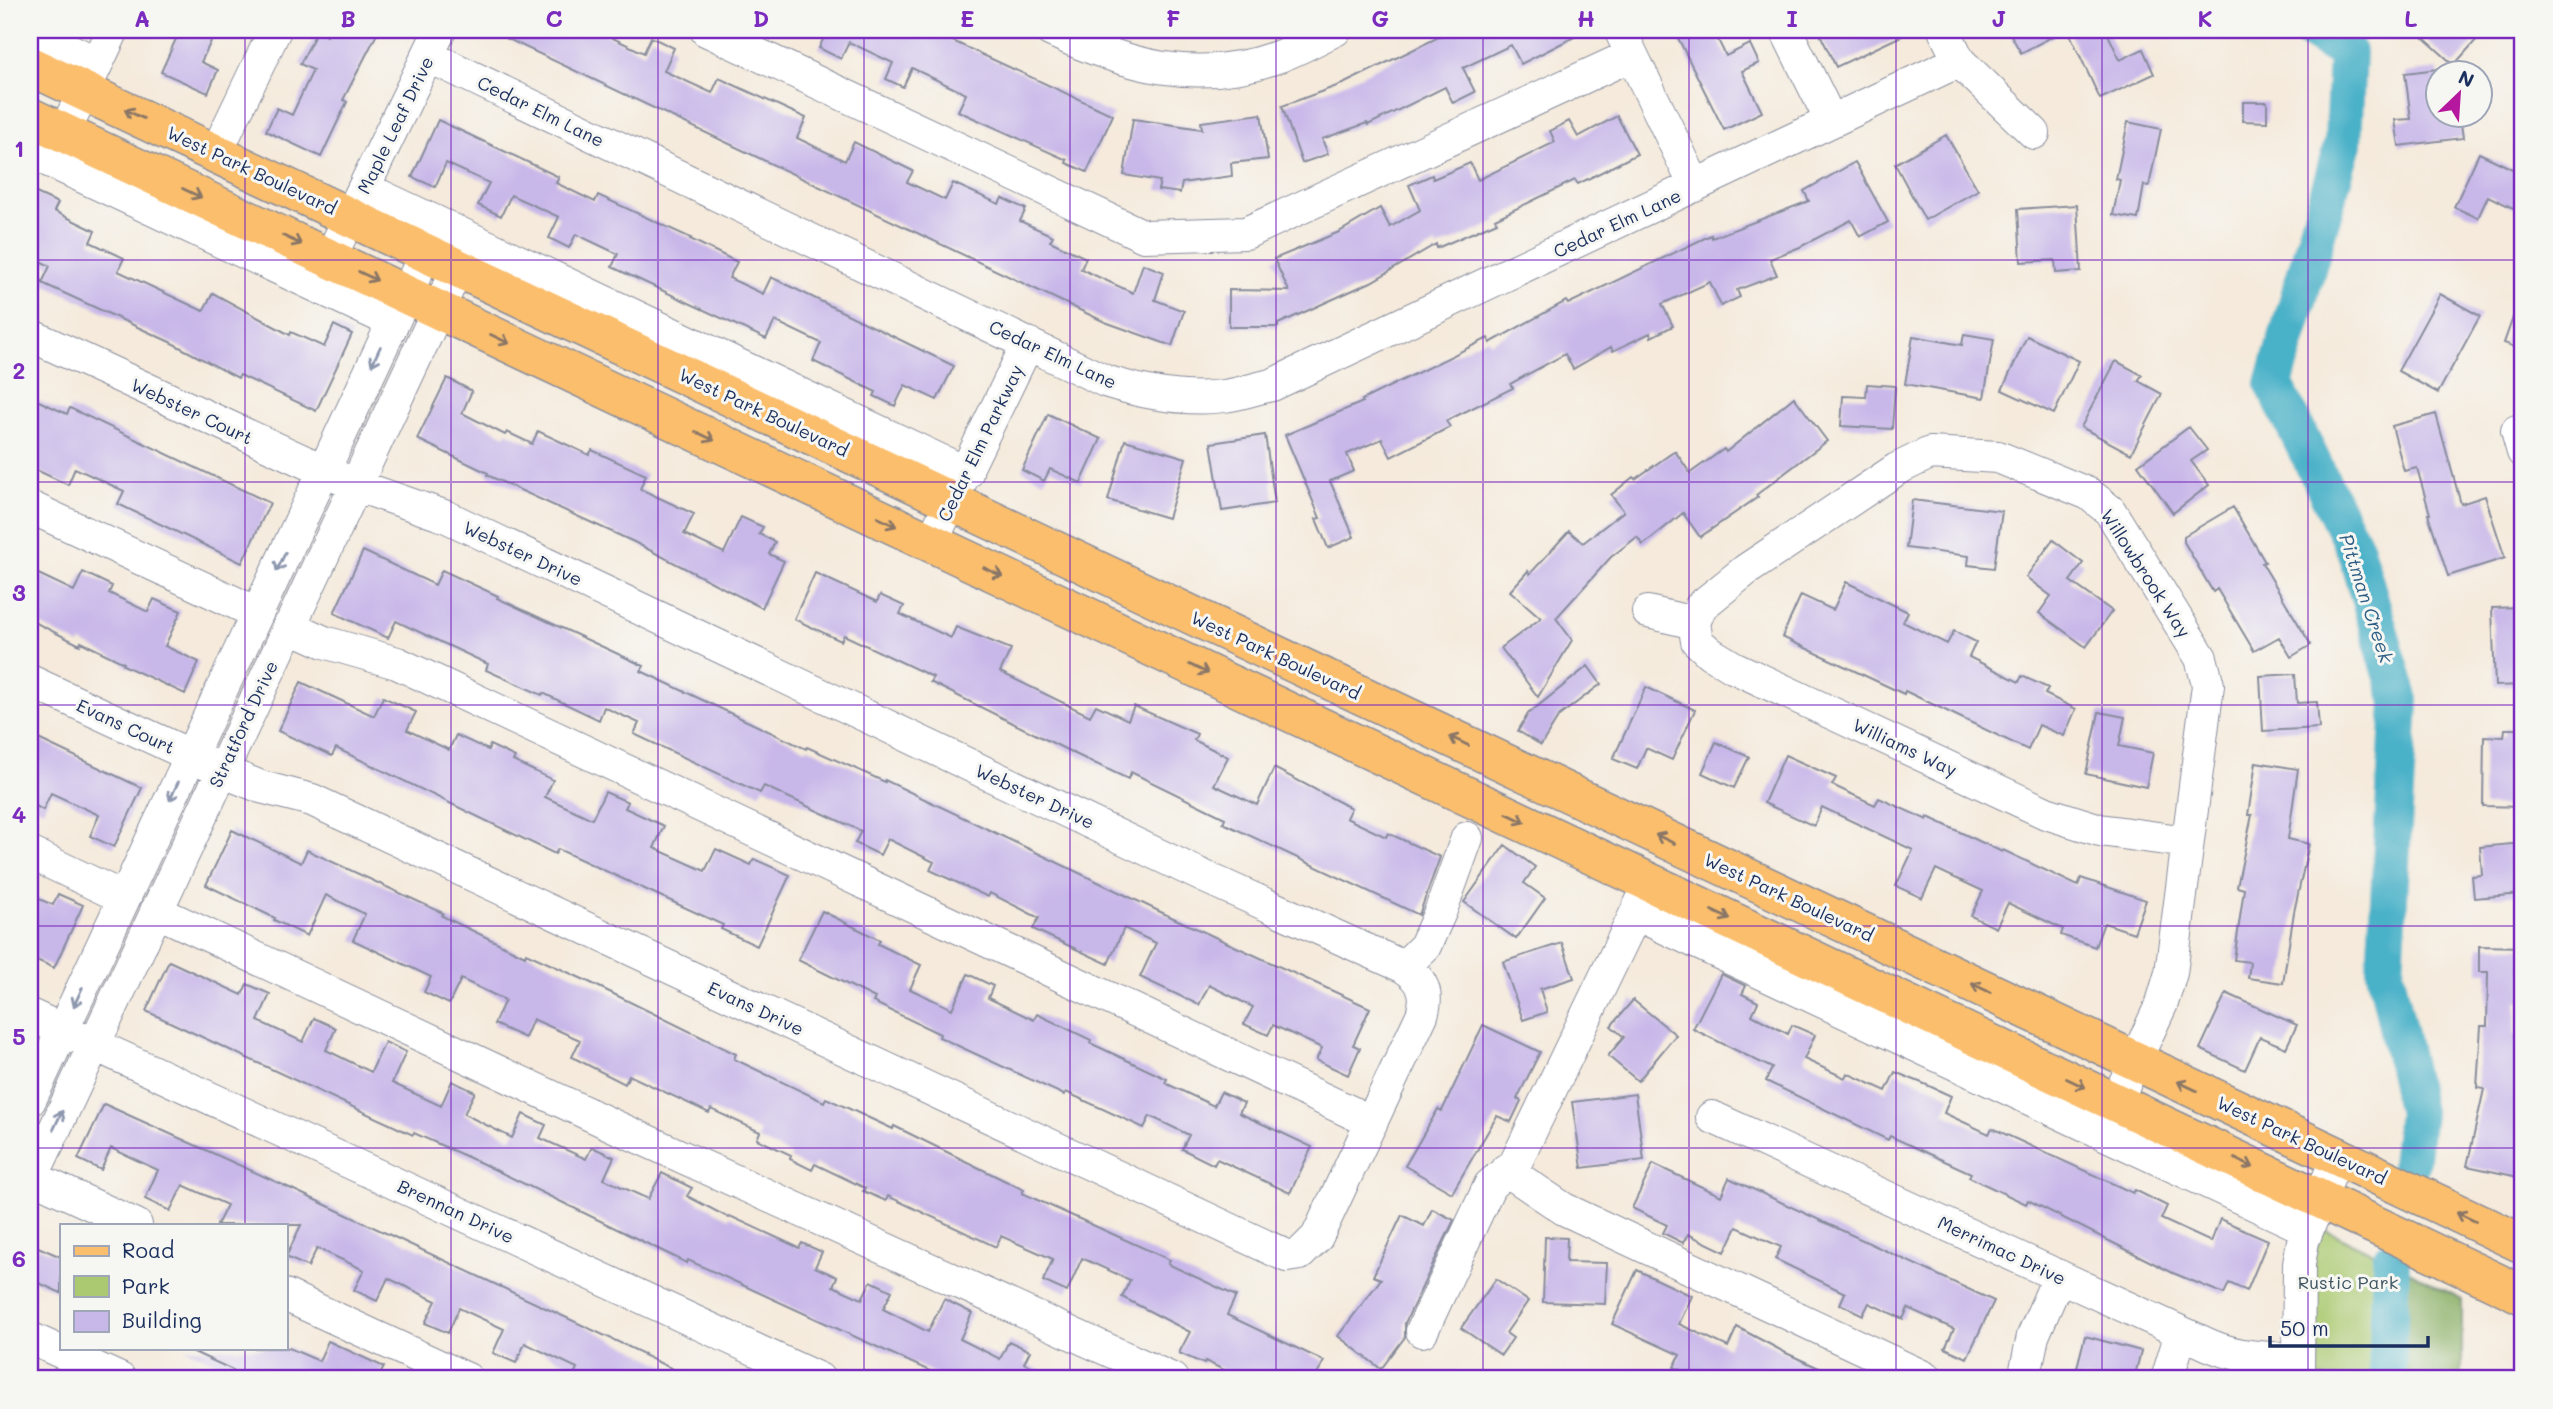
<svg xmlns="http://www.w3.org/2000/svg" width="2553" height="1409" font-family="Mali,sans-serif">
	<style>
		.green { fill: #aac970; stroke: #627c67; stroke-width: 2 }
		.forest { fill: #87ad62; stroke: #516e60; stroke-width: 2 }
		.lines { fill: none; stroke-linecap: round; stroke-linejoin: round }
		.river { stroke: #49b1c8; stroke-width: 38 }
		.building { fill: #c8b7e9 }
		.minor-casing { stroke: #888c9c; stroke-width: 34 }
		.major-casing { stroke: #888c9c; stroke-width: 41 }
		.minor { stroke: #fff; stroke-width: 32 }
		.major { stroke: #fabe6d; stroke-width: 38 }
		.oneway { stroke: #8a7666 }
		.oneway2 { stroke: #8d97ae }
		.grid { fill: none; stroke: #7b2cbf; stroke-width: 2; stroke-opacity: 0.55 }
		.labels { text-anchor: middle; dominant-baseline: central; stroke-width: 6; stroke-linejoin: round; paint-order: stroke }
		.street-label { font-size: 18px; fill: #1b2f5e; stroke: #f6f6f2 }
		.park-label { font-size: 18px; fill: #3f5662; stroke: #f6f6f2 }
		.water-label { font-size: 19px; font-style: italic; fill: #2b5c83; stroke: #f6f6f2 }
		.neatline { fill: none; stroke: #7b2cbf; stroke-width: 2.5 }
		.grid-label { font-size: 23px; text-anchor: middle; font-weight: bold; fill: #7b2cbf }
	</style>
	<rect width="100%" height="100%" fill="#f6f6f2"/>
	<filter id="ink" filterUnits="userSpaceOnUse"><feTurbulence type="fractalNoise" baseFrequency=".0143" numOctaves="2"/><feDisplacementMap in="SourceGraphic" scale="14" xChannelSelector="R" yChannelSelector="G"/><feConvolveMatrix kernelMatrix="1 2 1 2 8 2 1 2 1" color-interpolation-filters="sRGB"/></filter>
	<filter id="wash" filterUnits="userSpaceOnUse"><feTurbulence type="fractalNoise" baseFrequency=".00686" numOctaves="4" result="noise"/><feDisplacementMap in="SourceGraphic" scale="28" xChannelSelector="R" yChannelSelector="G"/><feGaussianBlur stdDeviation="1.57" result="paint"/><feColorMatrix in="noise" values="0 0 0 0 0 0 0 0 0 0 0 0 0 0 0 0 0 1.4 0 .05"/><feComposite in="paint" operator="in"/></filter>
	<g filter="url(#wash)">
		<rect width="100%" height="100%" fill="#f5eadb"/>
		<path class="green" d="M2324,1229L2388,1260L2374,1379H2310L2312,1258Z"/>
		<path class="forest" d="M2388,1260L2462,1299V1379H2374Z"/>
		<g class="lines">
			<path class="river" d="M2310,30L2347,53L2343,143L2274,384L2355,549L2400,701L2385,971L2416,1112L2410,1165
				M2387,1379L2391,1260"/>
		</g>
		<g id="blocks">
			<path class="building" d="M180,30H201L214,35L201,62L218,70L208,93L161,72Z
				M330,30H379L343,100L347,102L321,157L266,131L277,108L292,115L313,70L300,64L317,31L327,36Z
				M489,30H596L644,53L651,37L674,48L664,71L712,93L719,78L806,118L797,138L845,161L854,142L913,171L907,182L945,200L953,183L999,204L1002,198L1026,209L1020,221L1053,236L1050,241L1086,258L1081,269L1133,293L1143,264L1164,272L1155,300L1184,311L1172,346L1105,322Z
				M824,30H929L1113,115L1087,172L1066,163L1067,160L958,111L966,94L912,68L903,87L886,79L893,63L849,42L841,59L819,48L827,31Z
				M1453,30H1588L1521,64L1511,45L1463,68L1475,92L1453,103L1445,87L1368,125L1367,123L1322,139L1328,154L1302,163L1282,106L1345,83Z
				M1674,30H1713L1726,56L1750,44L1759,63L1742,71L1762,112L1724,130Z
				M1818,30H1914L1836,67Z
				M2008,30H2065L2021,53Z
				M2068,30H2106L2120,60L2143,49L2154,74L2100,99Z
				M2415,30H2485L2454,65Z
				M2438,69V116H2460L2463,138L2399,146L2395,120L2411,119L2405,73Z
				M2243,102H2267V122L2243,121Z
				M1261,114L1268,159L1231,163L1232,176L1182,183L1180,193L1158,190L1160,181L1124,175L1133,119L1202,129L1201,122Z
				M1617,116L1637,154L1578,184L1575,180L1495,219L1497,222L1437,248L1436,244L1371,282L1278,324V327H1229V290L1289,291L1274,259L1339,232L1380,208L1390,227L1420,210L1409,185L1432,175L1433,179L1470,163L1478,180L1555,142L1550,131L1569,121L1578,137Z
				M438,120L559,177L556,183L595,202L598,195L691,238L690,239L737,262L729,278L763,294L771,277L954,366L937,400L905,385L895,406L874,396L876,392L813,361L821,343L775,321L766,339L612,267L618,254L576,234L569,248L549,238L559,217L511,195L501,216L478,205L489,183L446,163L435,187L412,177Z
				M2128,122L2161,129L2149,186L2144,185L2138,219L2113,215L2120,180L2116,179Z
				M1946,135L1978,190L1925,220L1895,164Z
				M2479,153L2523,174V192L2515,209L2488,196L2478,218L2454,207Z
				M1855,162L1888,222L1860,237L1851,220L1800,247L1770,259L1777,275L1737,290L1740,297L1721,306L1710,282L1662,304L1673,326L1651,337L1650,333L1613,351L1611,347L1573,369L1565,354L1510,384L1513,388L1446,421L1450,427L1391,457L1382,439L1347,454L1354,471L1330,481L1354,537L1328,548L1316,519L1320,518L1285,435L1363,402L1362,400L1488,338L1490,343L1566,301L1568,304L1711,235L1712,238L1809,201L1804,191Z
				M34,192L58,203L54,211L95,231L90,242L124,258L118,271L203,311L213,293L290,335L291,332L324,347L334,325L352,334L316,411L240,375L238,378L170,342L42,283L50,266L30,256V201Z
				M2077,205L2081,271L2056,273L2055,260L2021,262L2018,209Z
				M2440,294L2480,316L2438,393L2398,371Z
				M2521,295L2523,296V350L2504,343Z
				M1964,334L1994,339L1984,398L1905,384L1913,336L1962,345Z
				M2027,336L2079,361L2054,414L2002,390Z
				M2116,361L2142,375L2138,381L2162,394L2131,454L2081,427Z
				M447,378L472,391L462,413L505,435L507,432L532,444L538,431L589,455L592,450L646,475L640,489L694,514L684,534L724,553L741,517L763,527L759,534L775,542L769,554L784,561L762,608L634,542L487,475L488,473L417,439Z
				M1867,384L1895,386L1892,429L1841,426L1843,396L1866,397Z
				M30,397L67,414L70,408L270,503L242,563L118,504L124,491L75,468L68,485L30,467Z
				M1794,397L1827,441L1756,495L1758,497L1700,537L1683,513L1643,545L1637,537L1611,557L1556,618L1572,640L1538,697L1501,648L1541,618L1510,591L1528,571L1530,574L1569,531L1583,543L1624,511L1611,495L1633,477L1635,479L1675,451L1690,473L1724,449L1726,452Z
				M1048,414L1101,439L1081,483L1050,469L1044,481L1022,470Z
				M2436,414L2461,504L2485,496L2505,558L2448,576L2428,514H2430L2417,468L2404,471L2392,426Z
				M2189,427L2207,450L2191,461L2209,485L2173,513L2138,465Z
				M1265,435L1275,503L1222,511L1211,443Z
				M1125,440L1186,458L1168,518L1108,500Z
				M1912,500L2002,511L1994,568L1968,565L1969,556L1906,548Z
				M2233,507L2265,562L2262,563L2311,645L2291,657L2279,637L2254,651L2217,589L2213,592L2184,542V536Z
				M2053,540L2083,563L2070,581L2112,611L2086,647L2039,613L2051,596L2026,577Z
				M363,551L435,585L442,570L498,596L497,598L644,666L641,671L806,749L807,747L885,782V780L1169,916L1370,1008L1353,1045L1360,1048L1348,1075L1316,1060L1322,1048L1273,1025L1268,1035L1244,1024L1253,1007L1209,985L1199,1005L1140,977L1156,943L1124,928L1108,964L1033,929L1039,918L990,893L988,897L930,870L934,862L888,839L880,855L855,843L861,831L764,786L760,793L634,734L639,723L604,707L599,720L543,693L542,695L486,670L488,664L396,621L388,638L334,613Z
				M30,570L74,591L83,572L112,586L109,593L148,612L154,599L181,611L165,646L199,662L185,694L123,665L124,663L81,642L80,645L30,620Z
				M815,573L877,602L880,595L904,606L900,614L951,638L956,627L1011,649L1000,672L1090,716L1096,705L1128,720L1134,706L1197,734L1194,740L1228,757L1214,785L1257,805L1274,768L1351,808L1346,818L1386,837L1388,833L1440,857L1419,915L1223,823L1225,818L1131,772L1128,779L1073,753L930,682L933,677L844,635L841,641L794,619Z
				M1846,582L1908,612L1903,622L1947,644L1954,631L1976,642L1969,657L2019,682L2022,676L2048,688L2045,694L2076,709L2064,736L2039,725L2028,750L1905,691L1904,694L1782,637L1801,595L1833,610Z
				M2523,607V685L2495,686L2492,608Z
				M1588,666L1601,684L1559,716L1541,745L1518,731L1528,714Z
				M2295,674L2297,703L2317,702L2319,728L2263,731L2260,676Z
				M301,682L374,716L383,697L416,712L407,730L449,750L456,735L488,750L490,745L515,757L513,761L553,780L545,797L592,819L605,792L628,802L625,808L664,826L654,848L705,871L716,849L751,865L754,859L790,875L757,946L721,929L723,925L558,849L555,854L336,748L332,756L278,731Z
				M1646,687L1695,710L1672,760L1646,748L1637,769L1613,759Z
				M2099,712L2125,717L2119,746L2153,753L2146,787L2086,774Z
				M2505,729H2523V807L2483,806L2484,736L2504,737Z
				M30,735L142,788L114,847L90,836L99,815L51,793L43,810L30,803Z
				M1716,742L1749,757L1734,788L1702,773Z
				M1785,755L1836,778L1832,785L1875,805L1879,798L1927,820L1928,817L2002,852L2003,850L2078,886L2081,878L2146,900L2134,933L2104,923L2095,947L2061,935L2063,929L2008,903L1996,928L1971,916L1983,891L1936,869L1922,898L1896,886L1913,850L1822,807L1814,826L1764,803Z
				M2256,762L2298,769L2288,839L2309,844L2294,912L2283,983L2248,978L2250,962L2234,960L2244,889L2237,887L2252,815H2248Z
				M232,830L301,863L307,850L443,913L442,916L525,956L526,953L587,981L736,1054L734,1059L824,1102L826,1098L893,1129L894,1126L1024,1190L1022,1193L1170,1260L1168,1264L1236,1296L1227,1315L1324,1361L1315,1379H1243L1205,1361L1204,1364L1179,1353L1190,1332L1122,1297L1130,1280L1082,1258L1067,1292L1043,1281L1053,1259L1001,1236L996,1247L888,1196L886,1201L863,1191L865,1188L815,1164L812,1170L790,1159L791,1155L757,1139L760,1132L711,1109L709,1113L629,1075L625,1084L572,1057L580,1040L533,1019L525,1038L494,1024L505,1000L461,979L449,1004L424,992L431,977L353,940L365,914L326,895L307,936L274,920L275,918L206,885Z
				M2523,843V894L2474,898L2472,876L2482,875L2480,847Z
				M1505,845L1535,867L1524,883L1545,898L1516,939L1464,902Z
				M58,894L83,905L54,968L30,957V895L53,905Z
				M822,911L880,940L878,944L921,965L910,989L952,1009L968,974L993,986L988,998L1034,1020L1037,1014L1091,1040L1090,1043L1167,1079L1165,1083L1214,1106L1221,1092L1244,1103L1239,1113L1312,1147L1290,1193L1217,1159L1214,1165L1182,1149L1189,1135L1150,1116L1144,1128L1066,1092L1064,1095L939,1037L940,1034L873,1002L875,998L798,960Z
				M1562,943L1574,978L1540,989L1547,1012L1523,1020L1503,962Z
				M2479,946L2523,947V1002H2517L2514,1035H2523V1178L2467,1166L2484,1089L2477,1088L2481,1026H2487L2488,972H2479Z
				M169,961L242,995L247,984L270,994L258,1021L303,1042L314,1018L336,1028L326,1050L371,1072L385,1042L406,1052L392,1083L441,1106L452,1081L475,1092L464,1114L512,1138L523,1114L546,1125L540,1138L586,1159L592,1147L614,1157L604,1179L648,1199L662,1173L692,1188L687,1196L729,1218L730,1216L799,1248L802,1243L822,1252L815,1267L837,1277L833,1286L862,1299L871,1281L892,1291L883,1309L928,1332L944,1299L972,1313L960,1339L1000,1359L1009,1341L1030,1351L1024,1363L1058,1379H947L688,1260L687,1263L481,1163L414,1133L413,1135L146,1011Z
				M1721,974L1746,986L1742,994L1758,1002L1752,1015L1788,1034L1792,1025L1815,1035L1804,1059L1845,1078L1847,1073L1886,1091L1895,1072L1927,1085L1951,1096L1944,1113L1989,1134L1992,1128L2133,1193L2135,1190L2167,1206L2161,1219L2211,1242L2220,1219L2268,1240L2247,1291L2229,1283L2224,1294L2173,1273L2028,1200L2026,1204L1969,1177L1971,1173L1890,1136L1888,1140L1766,1081L1772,1068L1693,1029Z
				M2226,993L2297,1025L2286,1048L2260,1037L2245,1070L2200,1049Z
				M1633,1000L1676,1035L1638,1081L1608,1056L1624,1037L1611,1026Z
				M1483,1025L1540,1052L1517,1099L1521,1101L1511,1122L1497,1116L1452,1193L1405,1166L1438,1109L1442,1111Z
				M1635,1094L1644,1160L1582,1168L1572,1102Z
				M104,1104L294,1190L644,1354L643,1355L694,1379H572L577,1368L525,1343L516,1363L493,1353L504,1329L459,1308L448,1333L425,1323L436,1301L388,1278L377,1301L354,1290L364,1270L317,1248L308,1267L286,1257L301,1225H217L227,1205L183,1185L170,1211L145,1199L158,1170L111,1148L101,1170L78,1159Z
				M1653,1164L1721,1196L1729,1178L1994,1301L1967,1358L1945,1348L1954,1329L1908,1308L1903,1319L1869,1303L1863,1315L1840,1304L1845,1293L1775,1259L1781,1247L1737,1227L1725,1252L1688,1234L1683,1243L1663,1233L1667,1225L1632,1208Z
				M1432,1209L1454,1220L1405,1323V1337L1381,1369L1338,1336L1381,1279L1373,1276L1402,1215L1424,1226Z
				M1545,1237L1567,1238L1566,1262L1607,1263L1605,1304L1543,1302Z
				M38,1247L61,1257V1293L30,1279V1267Z
				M1637,1270L1692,1296L1679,1324L1728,1347L1737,1327L1786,1353L1843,1379H1701L1674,1367L1680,1355L1612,1324Z
				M1496,1279L1528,1301L1506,1333L1513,1338L1501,1355L1461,1328Z
				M2085,1336L2141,1351L2134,1379H2074Z
				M328,1341L384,1367L378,1379H245L232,1373L233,1370L185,1348H289L319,1361Z"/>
		</g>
	</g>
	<g filter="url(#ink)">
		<use href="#blocks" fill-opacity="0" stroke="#888c9c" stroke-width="2"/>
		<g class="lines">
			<g class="minor-casing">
				<path id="minor" d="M706,30L1144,236L1246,233L1632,55
					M1050,30C1125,65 1196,86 1277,57C1297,50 1316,39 1335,30
					M1620,30L1695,186
					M1786,30L1831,121
					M1944,30L1959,61L2034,133
					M30,31L97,63
					M428,56L1105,381C1143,393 1183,401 1224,396C1240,394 1256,388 1272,385L1959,61
					M64,133L113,30
					M30,152L393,322
					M216,153L275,30
					M364,188L967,473
					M330,258L440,30
					M30,335L355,485L447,517L1205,877L1404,967C1423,980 1429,993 1422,1015L1317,1237L1300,1254L1287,1256L312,800L261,787L239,778L30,681
					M2517,431L2523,452
					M30,507L257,613
					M931,543L1028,343
					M1648,612L1694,623
					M289,626L324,642L397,663L1372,1122
					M30,853L124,898
					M156,911L612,1125L1172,1379
					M1636,914L2307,1229
					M1404,967L1425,946L1441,910L1467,838
					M30,1015L819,1379
					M30,1100L426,252
					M2116,1102L2162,1003L2171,973L2208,685L2201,658L2110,511L2089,494L1998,457L1930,453L1897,469L1746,570L1701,606L1694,623L1697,641L1710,653L1733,667L2046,813L2100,830L2187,842
					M1712,1117L2209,1345C2239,1358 2266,1358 2298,1359
					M1506,1170L1564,1209L1928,1379
					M32,1177L136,1225
					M30,1182L458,267
					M285,1295L467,1379
					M1422,1331L1490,1185L1515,1164L1644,896
					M30,1338L120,1379
					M2298,1378L2299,1264L2303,1241L2337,1157
					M2024,1379L2033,1336L2059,1276
					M2167,1379L2181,1333"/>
			</g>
			<g class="major-casing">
				<path id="major" d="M30,66L2523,1244
					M30,117L2523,1295"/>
			</g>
			<use href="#minor" class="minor"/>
			<use href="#major" class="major"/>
		</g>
		<defs><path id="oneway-shaft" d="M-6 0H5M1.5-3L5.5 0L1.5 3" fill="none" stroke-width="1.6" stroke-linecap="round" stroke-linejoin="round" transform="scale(1.75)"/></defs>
		<g class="oneway">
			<use href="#oneway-shaft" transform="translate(134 114) rotate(-155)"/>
			<use href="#oneway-shaft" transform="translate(192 193) rotate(25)"/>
			<use href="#oneway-shaft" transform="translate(292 240) rotate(25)"/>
			<use href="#oneway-shaft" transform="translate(368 276) rotate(26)"/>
			<use href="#oneway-shaft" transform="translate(500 339) rotate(25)"/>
			<use href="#oneway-shaft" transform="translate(705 436) rotate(25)"/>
			<use href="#oneway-shaft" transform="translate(887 522) rotate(26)"/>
			<use href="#oneway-shaft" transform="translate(993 572) rotate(25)"/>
			<use href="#oneway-shaft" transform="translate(1199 669) rotate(25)"/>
			<use href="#oneway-shaft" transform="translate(1459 741) rotate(-155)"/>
			<use href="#oneway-shaft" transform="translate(1516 818) rotate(25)"/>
			<use href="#oneway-shaft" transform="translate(1665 839) rotate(-155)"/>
			<use href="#oneway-shaft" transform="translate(1721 915) rotate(25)"/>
			<use href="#oneway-shaft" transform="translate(1981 988) rotate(-155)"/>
			<use href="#oneway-shaft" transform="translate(2076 1083) rotate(25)"/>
			<use href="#oneway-shaft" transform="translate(2187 1086) rotate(-155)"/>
			<use href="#oneway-shaft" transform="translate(2244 1163) rotate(25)"/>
			<use href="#oneway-shaft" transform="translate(2466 1217) rotate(-155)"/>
		</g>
		<g class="oneway2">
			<use href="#oneway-shaft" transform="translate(376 356) rotate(115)"/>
			<use href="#oneway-shaft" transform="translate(281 562) rotate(115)"/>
			<use href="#oneway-shaft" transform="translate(174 791) rotate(115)"/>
			<use href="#oneway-shaft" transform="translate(78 997) rotate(115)"/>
			<use href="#oneway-shaft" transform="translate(58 1120) rotate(-65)"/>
		</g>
	</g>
	<path class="grid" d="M245,30V1225M451,30V1379M658,30V1379M864,30V1379M1070,30V1379M1276,30V1379M1483,30V1379M1689,30V1379M1896,30V1379M2102,30V1379M2308,30V1379M30,260H2523M30,482H2523M30,705H2523M30,926H2523M30,1148H2523M245,1348V1379"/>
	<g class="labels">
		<g class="street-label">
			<text transform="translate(541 111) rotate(26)">Cedar Elm Lane</text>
			<text transform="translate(395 125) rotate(-64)">Maple Leaf Drive</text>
			<text transform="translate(252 170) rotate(25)">West Park Boulevard</text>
			<text transform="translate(1617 223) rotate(-25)">Cedar Elm Lane</text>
			<text transform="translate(1053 354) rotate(25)">Cedar Elm Lane</text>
			<text transform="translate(192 411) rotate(25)">Webster Court</text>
			<text transform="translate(764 412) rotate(25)">West Park Boulevard</text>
			<text transform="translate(980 443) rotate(-64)">Cedar Elm Parkway</text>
			<text transform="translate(523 553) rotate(25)">Webster Drive</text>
			<text transform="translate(2146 573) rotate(57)">Willowbrook Way</text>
			<text transform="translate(1276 655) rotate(25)">West Park Boulevard</text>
			<text transform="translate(243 724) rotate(-65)">Stratford Drive</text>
			<text transform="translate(126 726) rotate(25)">Evans Court</text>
			<text transform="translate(1905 747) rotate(25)">Williams Way</text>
			<text transform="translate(1035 796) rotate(25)">Webster Drive</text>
			<text transform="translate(1789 897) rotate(25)">West Park Boulevard</text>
			<text transform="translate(756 1008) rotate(25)">Evans Drive</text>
			<text transform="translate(2302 1140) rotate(25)">West Park Boulevard</text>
			<text transform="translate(456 1211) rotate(25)">Brennan Drive</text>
			<text transform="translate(2002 1250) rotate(25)">Merrimac Drive</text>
		</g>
		<g class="park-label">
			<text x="2348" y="1282">Rustic Park</text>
		</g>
		<g class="water-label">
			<text transform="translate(2367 598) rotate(72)">Pittman Creek</text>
		</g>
	</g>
	<rect width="2553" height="1409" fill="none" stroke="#f6f6f2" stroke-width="77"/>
	<rect x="60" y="1224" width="228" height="126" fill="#f6f6f2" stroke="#9ea6b7" stroke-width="2"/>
	<rect x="74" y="1246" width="35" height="10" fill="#fabe6d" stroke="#9ea6b7" stroke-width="2"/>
	<text x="122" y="1258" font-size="21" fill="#1b2f5e">Road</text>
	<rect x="74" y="1276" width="35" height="21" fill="#aac970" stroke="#9ea6b7" stroke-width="2"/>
	<text x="122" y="1294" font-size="21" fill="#1b2f5e">Park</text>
	<rect x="74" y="1311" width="35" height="21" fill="#c8b7e9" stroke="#9ea6b7" stroke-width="2"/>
	<text x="122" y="1328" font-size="21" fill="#1b2f5e">Building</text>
	<g transform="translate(2459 94) rotate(25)"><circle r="33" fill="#f6f6f2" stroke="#9ea6b7" stroke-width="2"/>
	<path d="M0-5L12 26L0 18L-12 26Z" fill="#b5179e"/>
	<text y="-10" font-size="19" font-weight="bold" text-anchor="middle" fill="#1b2f5e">N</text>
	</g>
	<path d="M2270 1336v10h158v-10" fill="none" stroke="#1b2f5e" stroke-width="3.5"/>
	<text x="2280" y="1336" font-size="21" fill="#1b2f5e" stroke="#f6f6f2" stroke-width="5" paint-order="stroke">50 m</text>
	<rect x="38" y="38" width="2476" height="1332" class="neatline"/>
	<g class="grid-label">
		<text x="142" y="27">A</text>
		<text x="348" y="27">B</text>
		<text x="554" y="27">C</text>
		<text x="761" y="27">D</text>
		<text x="967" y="27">E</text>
		<text x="1173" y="27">F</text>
		<text x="1380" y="27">G</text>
		<text x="1586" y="27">H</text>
		<text x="1792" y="27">I</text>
		<text x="1999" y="27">J</text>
		<text x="2205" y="27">K</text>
		<text x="2411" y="27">L</text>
		<text x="19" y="157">1</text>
		<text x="19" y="379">2</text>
		<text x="19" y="601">3</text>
		<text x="19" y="823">4</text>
		<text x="19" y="1045">5</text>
		<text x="19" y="1267">6</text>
	</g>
</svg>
